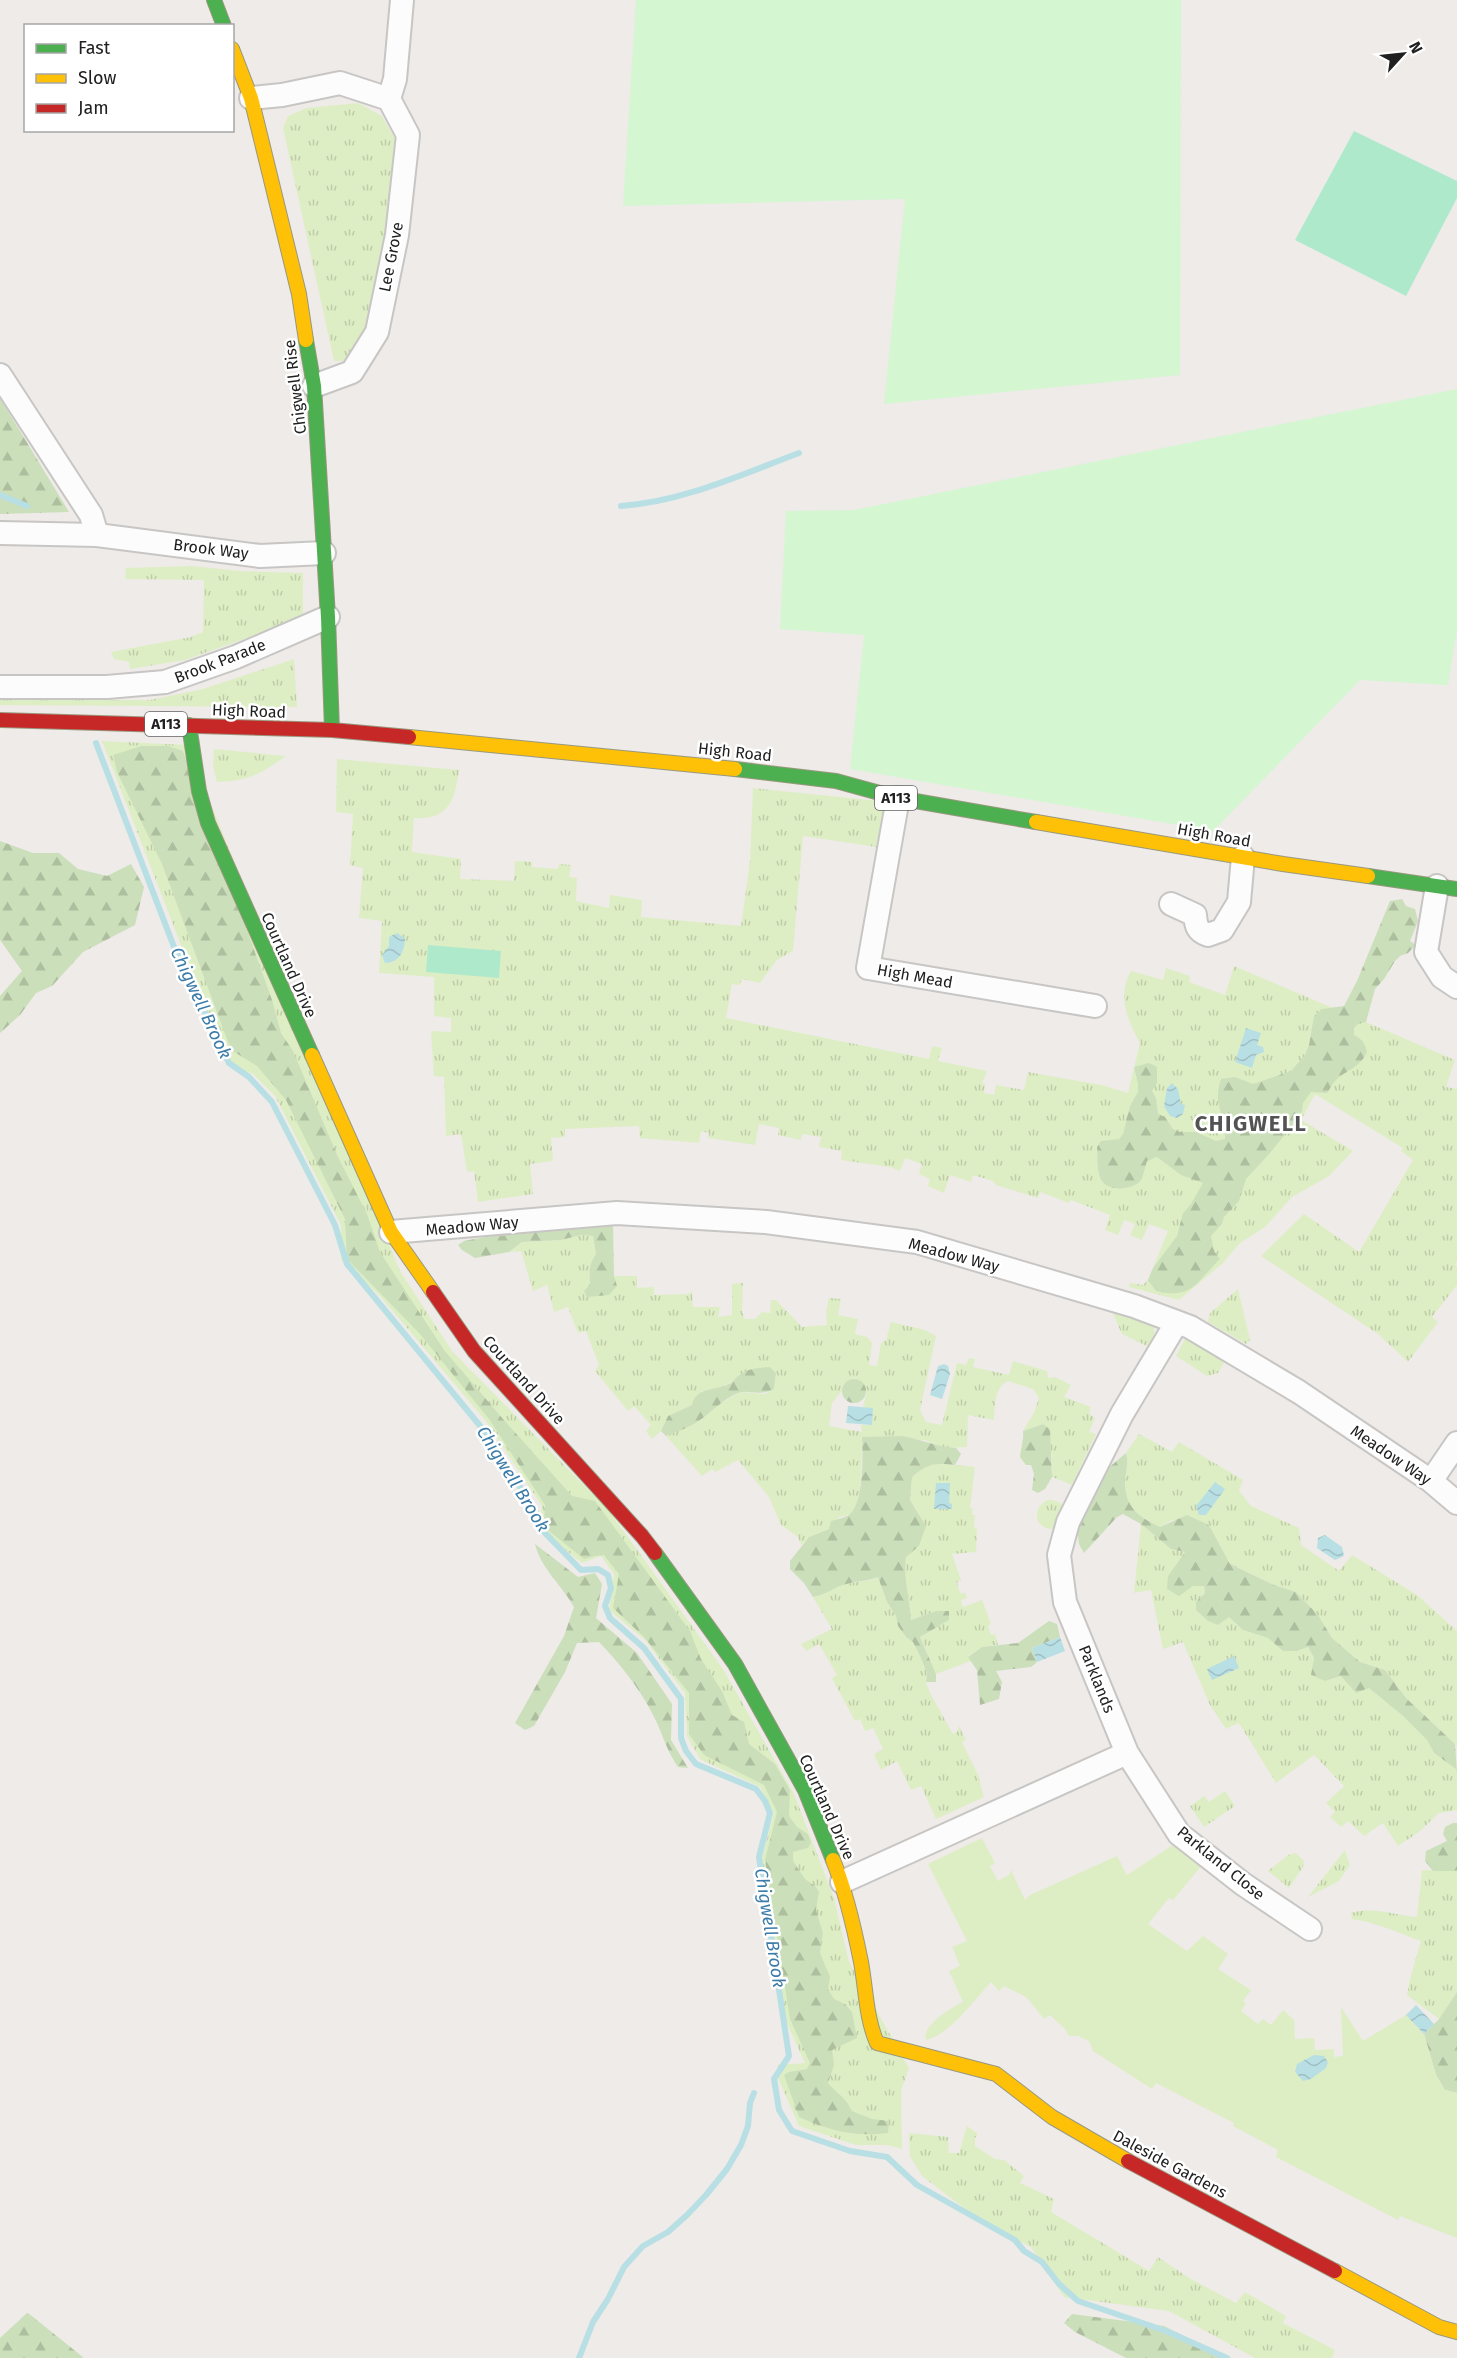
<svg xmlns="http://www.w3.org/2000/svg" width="1457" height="2358" font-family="'Fira Sans',sans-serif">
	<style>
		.grass { fill: url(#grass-tufts); fill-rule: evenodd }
		.forest { fill: url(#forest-firs) }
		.park { fill: #d4f6d1 }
		.garden { fill: #deeec4 }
		.pitch { fill: #afe9cb }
		.water { fill: url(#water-waves) }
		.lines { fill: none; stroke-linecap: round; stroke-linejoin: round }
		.stream { stroke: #b8dfe4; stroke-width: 6 }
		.street-casing { stroke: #c7c6c4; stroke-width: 26 }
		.fast-casing { stroke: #99987f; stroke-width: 16 }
		.slow-casing { stroke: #99987f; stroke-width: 16 }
		.jam-casing { stroke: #99987f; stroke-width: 16 }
		.street { stroke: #fcfcfc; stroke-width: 22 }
		.fast { stroke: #4caf50; stroke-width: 14 }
		.slow { stroke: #ffc107; stroke-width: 14 }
		.jam { stroke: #c62828; stroke-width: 14 }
		.labels { text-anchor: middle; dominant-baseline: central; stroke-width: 5; stroke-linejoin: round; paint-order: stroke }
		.shield { fill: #fff; stroke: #636363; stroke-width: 1.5 }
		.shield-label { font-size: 15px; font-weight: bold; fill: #202020 }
		.street-label { font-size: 16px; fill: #202020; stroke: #fff }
		.water-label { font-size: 18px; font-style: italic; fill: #3c7ca9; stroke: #fff }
		.district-label { font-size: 22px; font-weight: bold; letter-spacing: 1.5px; fill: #535353; stroke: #fff }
	</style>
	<defs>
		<pattern id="grass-tufts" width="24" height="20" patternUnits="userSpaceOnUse" patternTransform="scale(1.5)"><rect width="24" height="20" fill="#deeec4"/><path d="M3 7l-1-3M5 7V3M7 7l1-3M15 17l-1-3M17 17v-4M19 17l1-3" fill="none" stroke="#becca8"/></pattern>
		<pattern id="forest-firs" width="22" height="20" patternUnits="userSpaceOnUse" patternTransform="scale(1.5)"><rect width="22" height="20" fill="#cbdfbb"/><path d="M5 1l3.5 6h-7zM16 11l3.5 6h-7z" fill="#aebfa0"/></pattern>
		<pattern id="water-waves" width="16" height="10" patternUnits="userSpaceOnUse" patternTransform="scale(1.5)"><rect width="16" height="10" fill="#b8dfe4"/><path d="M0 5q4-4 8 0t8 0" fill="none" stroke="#9ebfc3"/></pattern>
	</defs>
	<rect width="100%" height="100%" fill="#eeebe8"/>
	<path class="grass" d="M358,103L382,116L395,139L390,229L371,328L350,361H334L283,128L288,116L307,108Z
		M192,566L240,571L303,573V614L297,620L185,660L130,669L129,662L114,659L111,652L191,637L203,632L204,580L125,579L126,568Z
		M294,659L297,707L0,705V700H150L203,689Z
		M102,741L187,745L400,1271L452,1351L609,1511L723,1669L794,1794L834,1898L849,1962L909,2068L901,2091L902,2149L887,2145H856L799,2126L778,2078V2065L805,2063L785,2019L762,1858L774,1813L760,1787L700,1759L687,1736L685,1693L645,1640L609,1610L614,1574L601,1556L582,1563L538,1529L542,1506L485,1420L380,1296L341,1260V1225L275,1096L253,1074L227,1064Z
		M214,749L286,756C261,774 248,781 217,782L213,766Z
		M337,759L459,770C455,800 449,820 414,818L412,848V852L461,859L460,879L514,881L515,861L532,862V867L558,869L559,864L571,865L569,877L577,878L576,901L609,908L610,895L642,900L641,917L741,926L750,862L753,788L898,803L890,849L803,836L793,951L777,960L760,983L742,979L740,985L732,984L726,1018L929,1059L932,1046L942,1048L938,1061L987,1071L982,1083L985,1084L984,1093L994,1095L996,1085L1024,1090L1028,1072L1101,1085L1128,1093L1140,1043C1127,1019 1117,997 1131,971L1163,980L1166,968L1190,976L1189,982L1225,995L1234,966L1455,1060L1446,1087L1457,1089V1261L1455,1264L1457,1267V1285L1432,1317L1438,1322L1408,1362L1378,1334L1261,1256L1304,1214L1359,1252L1413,1160L1401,1151L1403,1148L1315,1094L1301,1120L1353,1151L1329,1176L1292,1197L1265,1227L1240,1243L1222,1264L1179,1300L1129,1287L1130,1283L1143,1285L1148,1280L1168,1231L1149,1224L1142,1240L1130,1235L1135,1224L1124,1220L1118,1235L1105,1230L1110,1215L1071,1200L1069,1203L1040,1192L1038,1198L996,1185L993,1181L973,1175L971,1182L950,1175L944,1193L928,1186L930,1179L919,1174L922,1164L905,1158L900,1171L890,1167L841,1160L842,1151L819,1147L821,1137L802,1134L801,1140L778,1135L779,1128L759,1124L755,1145L708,1138L709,1133L701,1131L699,1143L640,1138L639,1126L565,1129V1137L551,1138L553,1161L530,1164L533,1194L478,1202L474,1171L467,1172L461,1134L446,1136L444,1077L434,1076L431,1031L451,1032V1018L434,1016V977L379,973L382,921L359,918L363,868L350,865L353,814L336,812Z
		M581,1235L593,1236L596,1254C589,1264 589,1272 590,1284L617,1286L614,1276H637V1288L654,1287V1295L688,1294L692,1291L693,1307H720L718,1317L732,1315V1284L743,1283L742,1312L745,1319H755L762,1312L770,1313L771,1300H776L802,1327L827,1325L826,1312L829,1298L841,1299L838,1315L858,1319L855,1334L867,1337L872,1343L869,1365L877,1366L881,1343L886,1340L891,1322L925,1330L936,1336L920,1410L926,1422L942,1425L957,1363L966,1365L969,1358L975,1359L973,1367L1009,1375L1013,1361L1047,1371L1048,1378L1055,1377L1071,1385L1064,1397L1091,1407L1089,1414L1095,1418L1089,1432L1096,1434L1072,1485L1052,1477C1053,1457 1051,1441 1043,1424L1023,1431L1034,1413L1039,1398L1033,1389L1008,1381C994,1388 995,1405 994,1420L968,1415L967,1447L942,1448L925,1440L862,1437C862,1452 862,1497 855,1508C851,1515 846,1516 839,1517L829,1529L809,1537L801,1545L798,1537L781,1525L769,1497L738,1460L715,1472L712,1469L702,1476L666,1436L700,1420L721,1403L740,1392L765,1394L774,1389L776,1373L770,1367L739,1375L732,1382L719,1388L702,1391L692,1405L668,1416L661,1431L652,1439L646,1431L651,1425L634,1406L628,1411L595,1371L599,1365L586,1331L578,1333L568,1307L554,1312L547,1285L533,1291L521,1251L509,1252L522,1242L561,1240ZM854,1378L864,1384L866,1395L863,1407L873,1409L872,1425H861L862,1432L829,1426L832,1403L841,1392L843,1384Z
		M1238,1289L1250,1340L1246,1344L1208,1322L1210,1313Z
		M1112,1311L1150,1321C1157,1331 1155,1337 1149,1347L1122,1334Z
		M1193,1336L1227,1357L1218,1373L1207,1376L1176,1356L1185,1339Z
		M1139,1434L1172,1452L1179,1442L1243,1480L1239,1491L1251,1506L1299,1528L1301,1545L1339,1571L1352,1555L1417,1595L1457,1631V1746L1407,1699L1385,1670L1360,1662L1332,1638L1318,1615L1296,1592L1274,1585L1230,1564L1209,1525L1172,1520L1160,1527C1139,1517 1125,1508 1125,1481C1126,1471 1129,1463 1126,1453Z
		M938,1463L975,1467L970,1508L973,1509L972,1515H975L974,1528L977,1529L976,1552L952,1554L961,1580L957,1582L960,1593H965L967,1598L961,1600L963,1607L982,1600L991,1624L988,1626L991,1635L995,1634L998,1645L982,1647L968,1656L971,1661L936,1674L920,1636L949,1612L936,1611L911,1620C910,1598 903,1579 906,1556L919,1546V1514L910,1500L912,1477L925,1466Z
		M1048,1500H1053L1063,1504L1061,1528C1038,1535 1027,1510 1048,1500Z
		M1141,1524L1171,1549L1186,1552L1168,1576L1193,1586H1204L1205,1593L1196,1602L1229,1617L1243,1630L1268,1638L1283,1651H1297L1308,1647L1325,1681L1341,1676L1369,1688L1403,1716L1427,1740L1434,1753L1457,1769V1810L1439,1813L1419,1832L1398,1846L1383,1823L1364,1836L1348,1821L1341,1827L1330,1817L1335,1812L1326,1803L1344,1786L1314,1755L1276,1783L1239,1723L1226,1729L1210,1705L1183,1642L1163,1649L1151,1590L1134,1593Z
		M878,1577L887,1602L896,1616L898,1626L906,1637L913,1642L920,1656L927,1673L926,1682L930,1693L953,1734L957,1732L959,1726L966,1740L962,1742L978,1775L984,1797L936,1819L921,1786L911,1790L897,1761L881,1770L874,1754L883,1749L873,1728L865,1731L860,1719L855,1721L832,1678L837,1675L819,1644L806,1651L801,1644L832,1629L813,1597C826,1594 829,1591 840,1586C852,1581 866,1583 878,1577Z
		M1225,1791L1235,1806L1204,1827L1190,1806L1204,1796L1209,1802Z
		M1345,1850L1350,1865L1339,1881L1308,1897Z
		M1296,1853L1304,1861L1303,1867L1289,1888L1268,1871L1288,1855Z
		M1422,1870L1457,1871V1992L1439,2019L1407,1995L1410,1979L1421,1941C1398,1933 1376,1922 1352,1919L1351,1913C1371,1906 1396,1915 1417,1917Z
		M967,2126L978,2134L975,2138V2146L995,2159L1004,2160L1024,2176L1020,2183L1054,2199L1051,2212L1149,2271L1158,2257L1189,2278L1236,2303L1245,2292L1286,2316L1283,2323L1335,2350L1332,2358H1255L1169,2311L1064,2297L1031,2247L985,2224L922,2176L910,2156L909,2133L948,2137L949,2153H959Z"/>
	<path class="forest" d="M0,398L69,512L0,514Z
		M141,746H168L183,751L272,1000L281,1033L293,1051L338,1157L367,1214L380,1252L444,1350L503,1419L572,1496L595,1501L690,1631L701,1659L722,1691L732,1715L744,1722L749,1744L775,1764L790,1790L789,1816L797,1827L808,1834L811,1842L808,1848L793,1852V1861L805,1879L815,1886L819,1892L816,1910L823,1933L820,1953L830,1977L828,1989L834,1999L845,2004L852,2012L857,2038L832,2050L834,2065L828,2083C838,2095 845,2096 852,2111L872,2119L889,2121L888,2133C853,2137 831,2131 799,2117L784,2075L789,2072L807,2069L810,2063L790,2019L765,1860L777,1812L764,1785L704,1755L689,1734V1693L644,1637L613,1608L619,1574L603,1554L584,1559L544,1527L545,1505L489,1419L420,1334L347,1259L345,1219L286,1100L257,1066L231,1050L162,864L117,772L113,755Z
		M0,841L33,853H59L78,869L107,876L131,864L144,887L135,925L83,952L52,986L36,993L20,1015L0,1033V996L22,971L0,940Z
		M1402,899L1406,906L1415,909L1418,921L1410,941L1416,945L1408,953L1400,956L1395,961L1384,979L1375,989L1366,1022L1358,1024L1354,1028V1035C1362,1039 1365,1043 1367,1052C1359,1069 1347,1069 1335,1081C1332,1084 1330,1089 1327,1093L1311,1092L1303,1103L1302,1111L1296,1121L1270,1153L1246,1179L1239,1201L1224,1217L1222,1224L1211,1236L1214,1251L1220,1259C1197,1281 1193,1300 1156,1291L1148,1280L1153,1268L1177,1236L1183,1213L1191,1204L1203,1183L1181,1175L1157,1157L1147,1161C1145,1166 1144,1175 1141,1180C1134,1190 1109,1192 1102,1181C1096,1172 1098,1157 1097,1147L1101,1141L1119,1139L1123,1134L1130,1106L1138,1092V1084L1134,1067L1149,1063L1157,1067V1083L1152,1091L1156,1098L1158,1114L1165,1117L1173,1129L1180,1132H1196L1216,1141L1225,1139C1226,1115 1212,1105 1221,1079L1235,1077L1253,1084L1291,1071L1305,1055L1309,1045L1314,1016L1322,1009L1344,1006L1357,981L1390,901Z
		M613,1225L614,1276L617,1286L609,1295L587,1297L584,1291L590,1284C589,1272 589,1264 596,1254L593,1236L581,1235L561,1240L522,1242L509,1252L475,1258L462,1250L458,1245L464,1241L485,1237Z
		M770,1367L776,1373L774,1389C758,1397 748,1389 738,1393C723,1399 713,1411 700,1420C690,1427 677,1432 666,1436L661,1431L668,1416L692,1405C696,1386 717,1391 731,1383C735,1380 734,1379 738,1376C748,1368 758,1368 770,1367Z
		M842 1391a12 12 0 1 1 24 0a12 12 0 1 1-24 0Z
		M1043,1424L1050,1429L1052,1477L1045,1489L1038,1493L1032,1490L1034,1474L1031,1465H1026L1020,1457C1021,1447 1024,1440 1023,1431Z
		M902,1436C920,1439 937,1447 956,1448L961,1454L955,1465C935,1463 928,1463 912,1477L910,1500L926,1526L919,1546L906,1557C903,1578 910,1598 911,1620L936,1611H949V1620L920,1637L936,1674V1682H926L927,1673L920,1656L913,1642L906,1637L898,1626L896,1616L887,1602L878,1577C866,1582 852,1581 840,1586C829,1591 826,1594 813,1597L804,1583L790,1569V1561L809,1537L829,1529L831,1521C837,1519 844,1518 849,1515C864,1503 863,1456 862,1437Z
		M1126,1453C1129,1463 1126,1471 1125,1481C1125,1508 1139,1517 1160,1527L1187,1515L1209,1525L1230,1564L1274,1585L1296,1592L1318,1615L1332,1638L1360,1662L1385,1670L1407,1699L1455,1744L1457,1773L1456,1769L1434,1753L1427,1740L1403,1716L1369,1688L1356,1693L1341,1676L1325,1681L1311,1675L1314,1658L1308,1647L1297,1651H1283L1268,1638L1243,1630L1229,1617L1218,1625L1208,1621L1196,1610V1602L1205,1593L1204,1586H1193L1179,1596L1167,1589L1168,1576L1185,1552L1171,1549L1141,1524L1123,1514L1117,1517L1084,1553L1079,1544L1077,1528L1106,1470Z
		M535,1544L578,1577L595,1573L602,1584L596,1618L637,1653L672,1704L671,1740L688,1768L678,1767C666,1750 662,1731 652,1713C639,1687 619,1663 599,1642L577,1643L565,1672L534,1726L525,1730L515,1723L564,1636L574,1607C562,1585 541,1569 535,1544Z
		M1049,1621L1057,1624L1060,1637L1032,1648L1037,1662L1031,1667L996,1671L1002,1682L999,1699L980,1705L977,1670L968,1657L982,1647L1018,1643Z
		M1453,1823H1457V1871H1433L1425,1861L1426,1851L1447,1841L1443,1834L1445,1827Z
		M1457,1992V2093L1445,2090L1436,2075L1424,2034L1439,2019Z
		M27,2313H28L84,2358H0V2338Z
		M1072,2314L1164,2326L1227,2358H1126L1075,2332L1064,2323Z"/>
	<path class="park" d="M636,0H1181L1180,375L884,404L905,199L623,206Z
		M1457,389V630L1448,685L1360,680L1213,831L850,769L864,635L780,629L786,511L854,510Z"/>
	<path class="garden" d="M982,1838L995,1863L990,1866L998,1881L1009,1875L1011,1870L1025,1900L1030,1895L1117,1856L1127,1875L1176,1843L1202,1865L1173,1900L1169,1898L1148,1924L1187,1951L1203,1936L1228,1954L1218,1969L1251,1990L1243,2001L1246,2004L1241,2011L1258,2024L1263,2019L1271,2025L1283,2010L1294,2020L1295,2039L1314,2038L1315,2050L1334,2049V2057L1343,2056L1341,2007L1363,2041L1406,2015L1424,2034L1436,2075L1445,2090L1457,2093V2238L1400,2216L1398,2220L1276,2157L1278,2150L1233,2126L1234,2123L1156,2083L1152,2089L1093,2051L1089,2041L1078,2036H1069L1065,2029L1050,2015L1044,2019L1026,1997L1004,1986L999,1991L991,1982C974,2000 951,2033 927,2040L925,2038C926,2022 951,2008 963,2002L949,1971L960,1966L952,1947L967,1941L928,1864Z"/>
	<path class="pitch" d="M1354,131L1457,181V198L1406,296L1295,240Z
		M428,945L501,951L499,978L426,972Z"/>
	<path class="water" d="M397,933L405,938C405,951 399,963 385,963L382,955L389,946V937Z
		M1246,1028L1261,1033L1257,1045L1263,1047L1264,1052L1256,1055L1252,1068L1235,1062Z
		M1172,1083L1178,1089L1181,1104L1185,1105L1183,1114L1177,1118L1170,1116L1164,1106L1167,1088Z
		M944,1364L948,1366L950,1374L942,1399L930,1395L938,1366Z
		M848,1406L873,1408L872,1425L846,1423Z
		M1215,1482L1225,1489L1206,1515H1199L1196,1506Z
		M936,1483H950L949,1503L952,1504V1509H934Z
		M1325,1535L1342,1547L1344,1556L1335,1560L1317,1548L1318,1538Z
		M1060,1637L1065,1651L1037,1662L1032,1648Z
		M1234,1656L1239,1668L1212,1680L1207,1669Z
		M1416,2005L1434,2024L1424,2034L1406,2015Z
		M1314,2055L1324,2056L1328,2062L1326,2068L1311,2079L1303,2081L1295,2072L1297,2064Z"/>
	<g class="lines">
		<path class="stream" d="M0,495L27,506
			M621,506C682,502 743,474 799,453
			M96,743L174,947L229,1063L249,1077L272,1102L335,1225L347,1264L481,1427L535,1510L544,1532L581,1570L598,1569L608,1575L611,1588L605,1606L610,1618L644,1648L681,1699V1738L686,1751L696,1764L756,1789L765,1801L770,1813L759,1857L789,2056L774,2079L779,2110L792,2131L850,2151L887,2157L917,2185L1015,2240L1024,2251L1042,2262L1059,2284L1078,2301L1166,2331L1227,2358
			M579,2358L593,2322L608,2299L624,2267L643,2246L668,2232L687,2215L706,2195L727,2169L741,2145L748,2126L750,2103L754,2093"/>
		<g class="street-casing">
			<path id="street" d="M251,98L282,95L340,83L389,99L408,135L397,235L377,332L352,372L314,386
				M389,99L395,79L402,0
				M0,375L91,515L97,535
				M0,533L97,535L260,556L324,553
				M0,687H107L165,682L236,657L328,617
				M898,798L868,968L1095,1006
				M1437,886L1426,952L1442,977L1457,987
				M1171,904L1195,915C1196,926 1197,931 1208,935L1222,930L1239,902L1243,857
				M391,1232L617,1213L766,1222L917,1242L1134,1306L1190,1327L1299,1392L1431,1481L1457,1503
				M1431,1481L1457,1443
				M1127,1753L1179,1834L1243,1884L1310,1929
				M842,1882L1127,1753L1065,1602L1059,1555L1068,1522L1122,1414L1177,1322"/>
		</g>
		<g class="fast-casing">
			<path id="fast" d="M214,0L224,26
				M306,340L314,386L328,617L332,730
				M189,725L199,791L208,823L312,1055
				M735,769L836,781L898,798L1036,822
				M1368,876L1457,889
				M655,1553L735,1664L805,1790L833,1860"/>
		</g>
		<g class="slow-casing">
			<path id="slow" d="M232,49L251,98L299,294L306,340
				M409,737L735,769
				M1036,822L1283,864L1368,876
				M312,1055L391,1232L433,1292
				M833,1860C846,1892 854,1927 861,1962C866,1989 866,2018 877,2043L996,2074L1052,2117L1128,2161
				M1335,2271L1439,2327L1457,2332"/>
		</g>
		<g class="jam-casing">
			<path id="jam" d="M0,720L332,730L409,737
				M433,1292L474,1351L642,1536L655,1553
				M1128,2161L1335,2271"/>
		</g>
		<use href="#street" class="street"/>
		<use href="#fast" class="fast"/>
		<use href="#slow" class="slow"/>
		<use href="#jam" class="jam"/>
	</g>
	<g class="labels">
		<g class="shield">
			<rect x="145" y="712" width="42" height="24" rx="4.5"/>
			<rect x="875" y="786" width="42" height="24" rx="4.5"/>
		</g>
		<g class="shield-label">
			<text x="166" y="724">A113</text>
			<text x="896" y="798">A113</text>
		</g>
		<g class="street-label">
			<text transform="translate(391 257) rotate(-79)">Lee Grove</text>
			<text transform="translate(295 387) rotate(-97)">Chigwell Rise</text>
			<text transform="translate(211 549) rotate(7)">Brook Way</text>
			<text transform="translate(220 661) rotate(-21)">Brook Parade</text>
			<text transform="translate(249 711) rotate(2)">High Road</text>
			<text transform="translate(735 752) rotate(6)">High Road</text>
			<text transform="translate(1214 835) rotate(10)">High Road</text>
			<text transform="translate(289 965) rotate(66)">Courtland Drive</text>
			<text transform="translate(915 976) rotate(10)">High Mead</text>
			<text transform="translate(472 1226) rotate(-5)">Meadow Way</text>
			<text transform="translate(954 1255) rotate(15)">Meadow Way</text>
			<text transform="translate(524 1380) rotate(48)">Courtland Drive</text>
			<text transform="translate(1391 1455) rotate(34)">Meadow Way</text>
			<text transform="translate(1097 1679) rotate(68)">Parklands</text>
			<text transform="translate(827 1807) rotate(66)">Courtland Drive</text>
			<text transform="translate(1221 1863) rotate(39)">Parkland Close</text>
			<text transform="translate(1170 2164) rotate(28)">Daleside Gardens</text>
		</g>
		<g class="water-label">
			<text transform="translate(201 1003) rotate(65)">Chigwell Brook</text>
			<text transform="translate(513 1479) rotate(58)">Chigwell Brook</text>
			<text transform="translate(770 1928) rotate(81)">Chigwell Brook</text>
		</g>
		<g class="district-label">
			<text x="1251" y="1123">CHIGWELL</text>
		</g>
	</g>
	<rect x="24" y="24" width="210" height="108" fill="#ffffff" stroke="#a6a6a6" stroke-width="1.5"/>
	<rect x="36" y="44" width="30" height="9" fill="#4caf50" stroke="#a6a6a6" stroke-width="1.5"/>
	<text x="78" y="54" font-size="18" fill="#202020">Fast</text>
	<rect x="36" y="74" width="30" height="9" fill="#ffc107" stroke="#a6a6a6" stroke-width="1.5"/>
	<text x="78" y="84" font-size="18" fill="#202020">Slow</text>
	<rect x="36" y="104" width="30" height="9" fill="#c62828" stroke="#a6a6a6" stroke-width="1.5"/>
	<text x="78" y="114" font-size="18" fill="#202020">Jam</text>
	<g transform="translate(1403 54) rotate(63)" stroke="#ffffff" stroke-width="4.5" paint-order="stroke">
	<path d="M0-4.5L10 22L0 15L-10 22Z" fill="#202020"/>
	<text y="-9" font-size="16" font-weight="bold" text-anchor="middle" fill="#202020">N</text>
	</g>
</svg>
